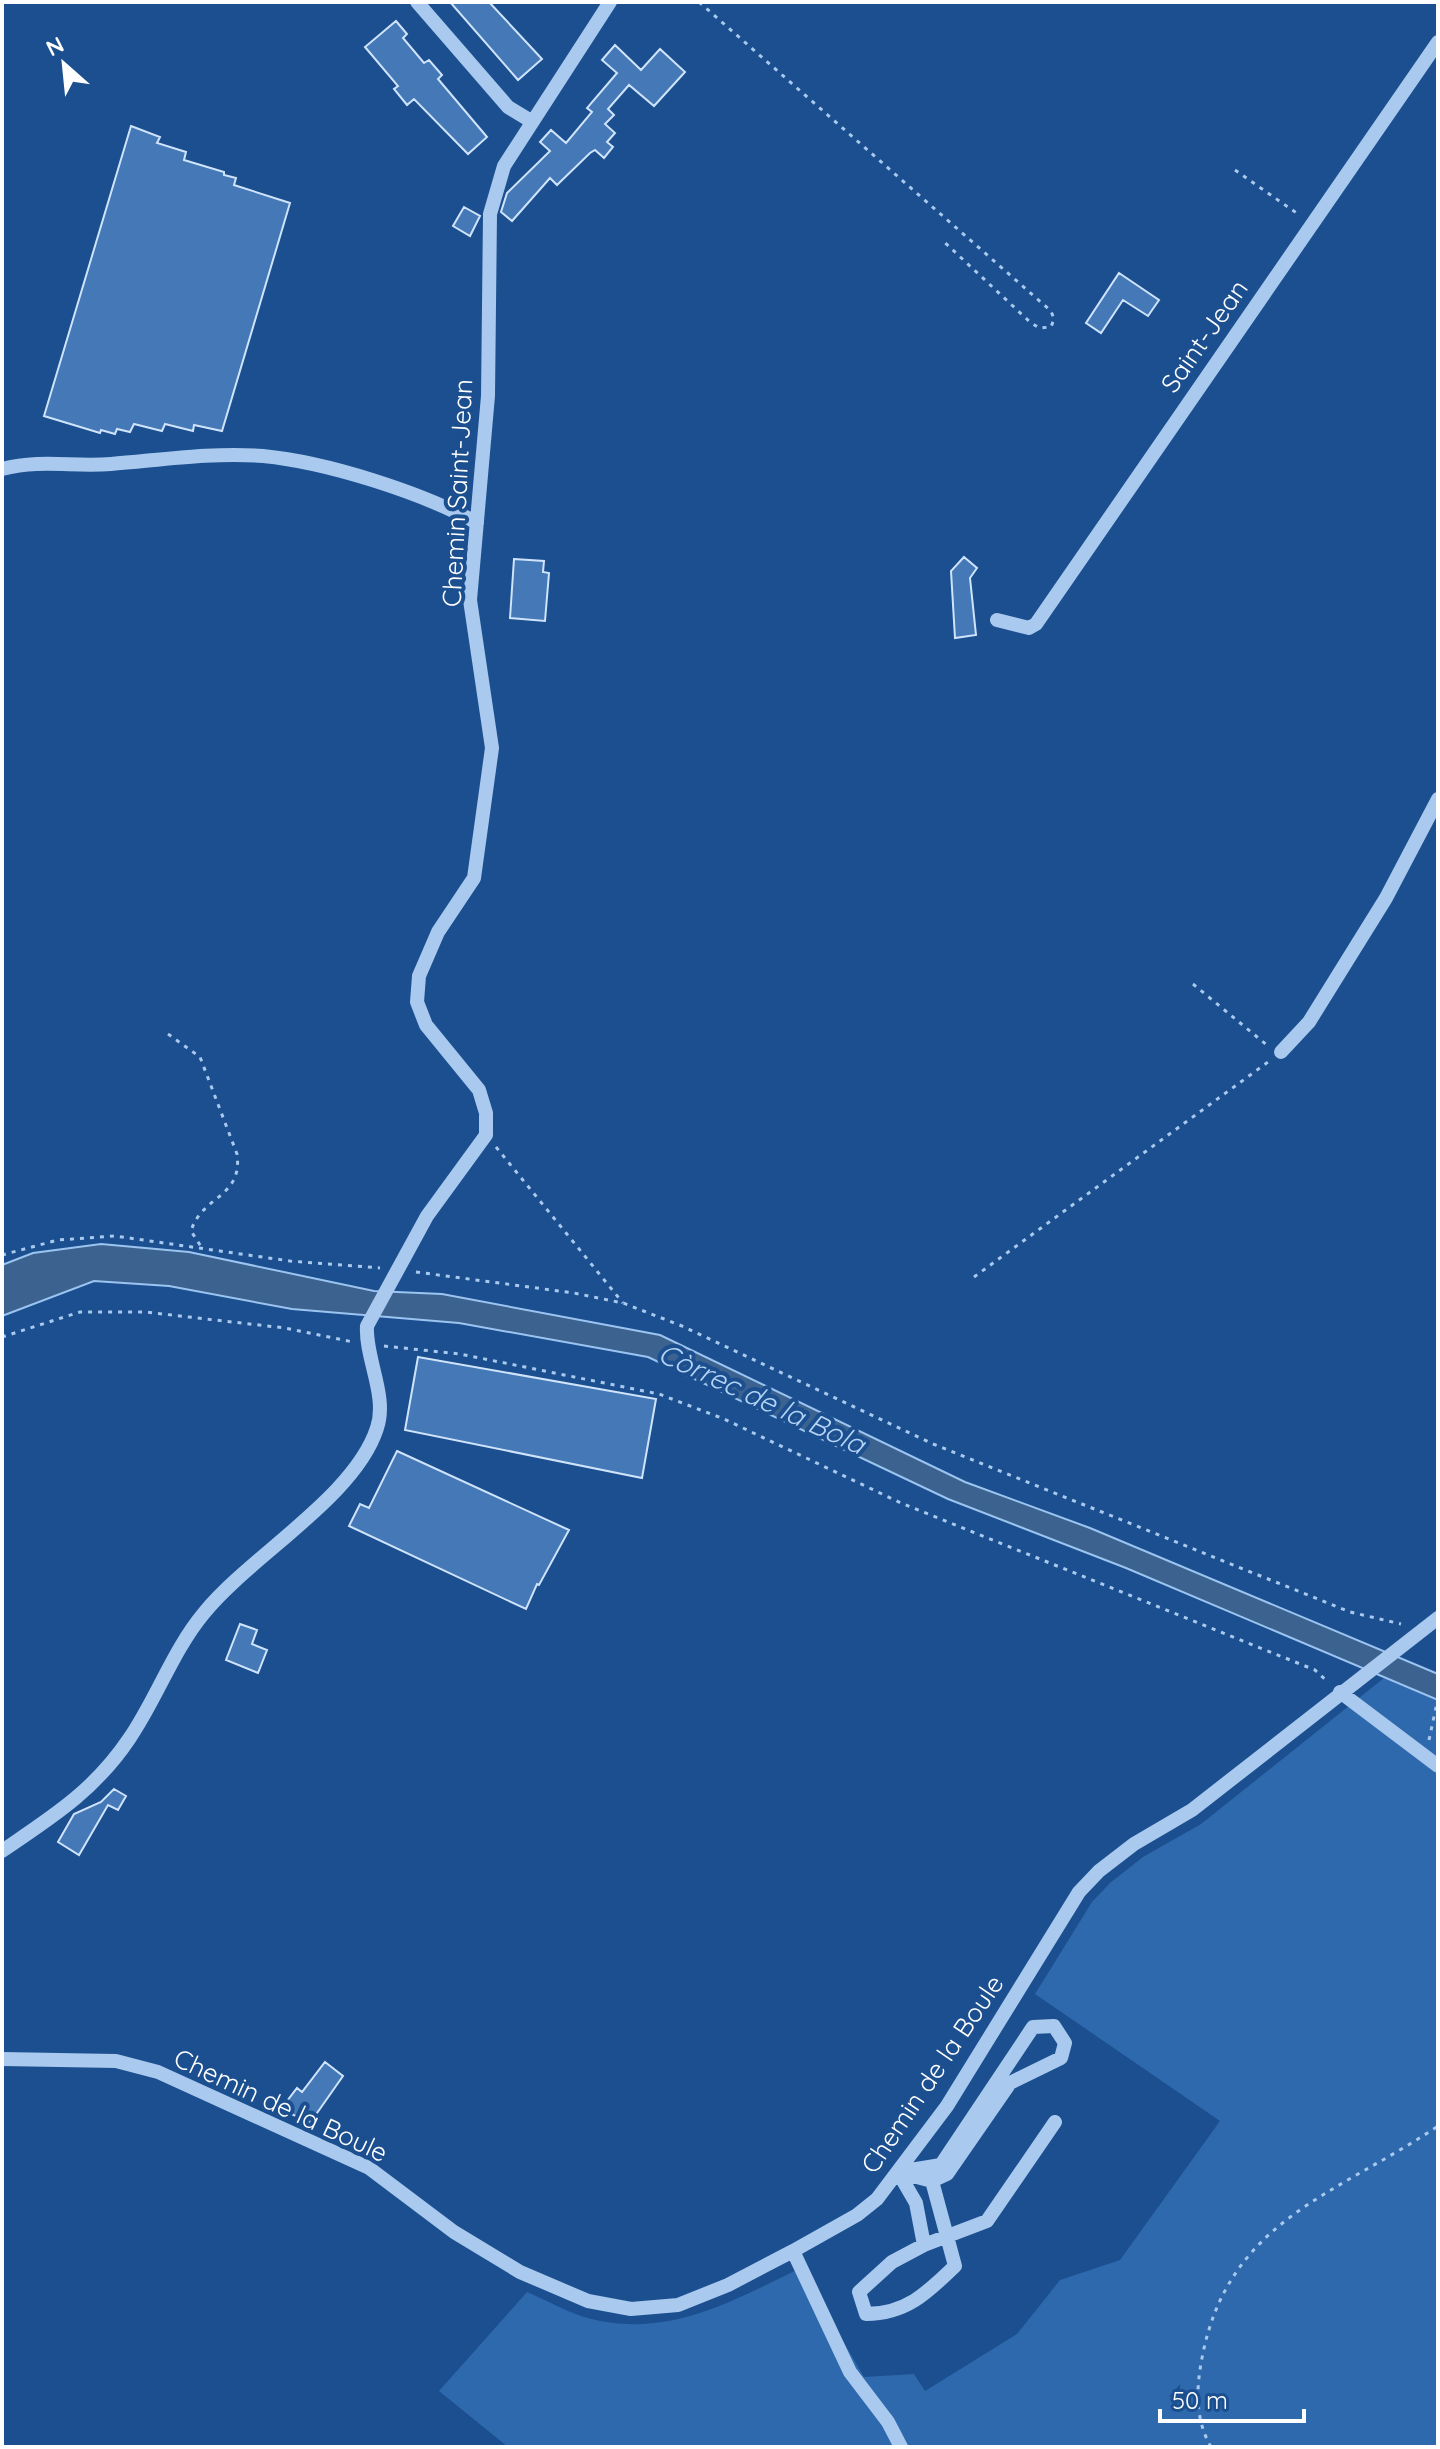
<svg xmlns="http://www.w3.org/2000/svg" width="1440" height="2449" font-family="Quicksand,sans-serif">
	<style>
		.green { fill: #2e69ad }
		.water { fill: #3c6290; stroke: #9cc4f0; stroke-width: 2 }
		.building { fill: #4478b7; stroke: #cfe3fa; stroke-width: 2 }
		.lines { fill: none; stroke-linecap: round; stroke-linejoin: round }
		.path { stroke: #a9c9ee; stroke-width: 3; stroke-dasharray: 4 6; stroke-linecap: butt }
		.minor { stroke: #a9c9ee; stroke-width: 14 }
		.labels { text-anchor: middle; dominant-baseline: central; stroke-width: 8; stroke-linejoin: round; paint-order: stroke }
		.street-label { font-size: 26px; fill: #fff; stroke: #1b4f8f }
		.water-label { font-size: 28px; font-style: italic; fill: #b5d3f5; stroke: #1b4f8f }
	</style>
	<rect width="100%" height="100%" fill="#1b4f8f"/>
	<path class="green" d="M1384,1678L1438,1700V2447H508L439,2391L527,2292C546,2300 565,2311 584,2317C668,2341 734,2300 807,2265L836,2329L864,2377L914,2374L925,2391L1017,2334L1060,2280L1120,2260L1220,2121L1035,1994L1092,1902L1110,1883L1143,1857L1201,1824Z"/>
	<path class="water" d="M101,1244L189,1252L374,1291L442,1294L660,1335L965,1482L1090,1528L1438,1674V1700L1126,1568L948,1499L648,1357L459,1323L292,1309L169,1286L94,1281L2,1316V1265L33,1253Z"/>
	<path class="building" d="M450,2H489L542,59L518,80Z
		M396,21L407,34L403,38L424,63L429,60L442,75L438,79L487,137L468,154L414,99L407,105L394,89L398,86L365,47Z
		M615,45L641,70L660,49L685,72L654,106L629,85L608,109L614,115L605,124L615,133L607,142L613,147L604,158L595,150L590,153L557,185L550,178L512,221L501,212L507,193L550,151L540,142L551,130L566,143L592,112L587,108L617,73L602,60Z
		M131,126L160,137L157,143L186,152L184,160L224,172V175L236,178L234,185L290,203L222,431L194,425L193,431L165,424L162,431L134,424L130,432L117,429L115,434L101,430L100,433L44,416Z
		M464,207L480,216L470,236L453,226Z
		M1119,273L1159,300L1148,316L1123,300L1101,333L1086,323Z
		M964,557L977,568L970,578L976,635L955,638L951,571Z
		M514,559L544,561L543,572L549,573L545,621L510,618Z
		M418,1357L656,1399L642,1478L405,1430Z
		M397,1451L569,1530L539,1585L537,1584L526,1609L349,1526L360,1504L369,1508Z
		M240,1624L257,1630L252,1644L267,1650L258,1673L226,1660Z
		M114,1789L126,1796L118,1810L108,1805L79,1855L58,1842L74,1814L101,1802Z
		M325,2062L343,2076L310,2123L281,2109L297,2088L302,2092Z"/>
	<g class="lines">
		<path class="path" d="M699,2L1051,311L1054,319L1051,327L1039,328L1030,322L941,239
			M1235,170L1298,214
			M1193,984L1268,1046
			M168,1034L200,1057L237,1154C243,1198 202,1195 191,1231L202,1248
			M496,1147L623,1303
			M2,1255L58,1240L115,1236L290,1261L380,1268
			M416,1272L574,1293L623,1303L682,1326L933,1444L1350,1612L1401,1624
			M974,1277L1268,1062
			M2,1337L80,1312H145L285,1328L353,1342
			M384,1346L460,1354L659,1394L724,1419L901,1503L1315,1670L1328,1682
			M1429,1740L1438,1698
			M1211,2447C1195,2419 1196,2389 1202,2358C1228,2220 1336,2195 1438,2126"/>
		<path class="minor" d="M417,2L508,107L531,121
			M2,469C42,459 71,467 111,464C161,460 212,452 263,456C326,462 421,492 477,523
			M997,620L1029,628L1036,624L1438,42
			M1281,1052L1309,1022L1386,898L1438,799
			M1340,1692L1438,1766
			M2,1851C52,1817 94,1791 129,1739C156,1700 173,1650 204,1613C250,1556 355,1497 377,1428C388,1396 365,1358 367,1326L427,1216L486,1135V1113L479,1090L426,1025L417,1002L419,976L438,932L474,878L492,748L470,600L488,396L490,214L504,166L610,2
			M1054,2026L1065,2043L1061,2058L1010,2083L947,2174L932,2181L898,2172L941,2165L1033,2027Z
			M2,2059L116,2061L158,2072L369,2168L454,2232L520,2272L588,2301L631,2309L678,2305L728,2285L793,2251L857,2215L877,2199L947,2106L1079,1892L1099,1871L1134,1844L1192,1810L1438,1618
			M898,2172L916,2203L924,2245L892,2262L859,2292L866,2314C906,2314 927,2293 955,2266L932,2181
			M924,2245L987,2221L1055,2122
			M793,2251L850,2372L888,2422L901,2447"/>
	</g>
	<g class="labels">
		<g class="street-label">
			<text transform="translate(1204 336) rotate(-55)">Saint-Jean</text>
			<text transform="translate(457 493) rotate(-87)">Chemin Saint-Jean</text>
			<text transform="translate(932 2074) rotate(-56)">Chemin de la Boule</text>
			<text transform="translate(281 2105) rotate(25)">Chemin de la Boule</text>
		</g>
		<g class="water-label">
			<text transform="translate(762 1398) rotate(25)">Còrrec de la Bola</text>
		</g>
	</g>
	<rect width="1440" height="2449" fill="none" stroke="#ffffff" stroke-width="8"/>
	<g transform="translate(64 64) rotate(333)" stroke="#1b4f8f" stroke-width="6" paint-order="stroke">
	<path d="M0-6L14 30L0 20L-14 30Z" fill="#ffffff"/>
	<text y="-12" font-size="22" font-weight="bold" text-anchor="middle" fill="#ffffff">N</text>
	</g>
	<path d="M1160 2409v12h144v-12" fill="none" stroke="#ffffff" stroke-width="4"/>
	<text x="1172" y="2409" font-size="24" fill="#ffffff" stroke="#1b4f8f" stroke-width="6" paint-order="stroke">50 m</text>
</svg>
